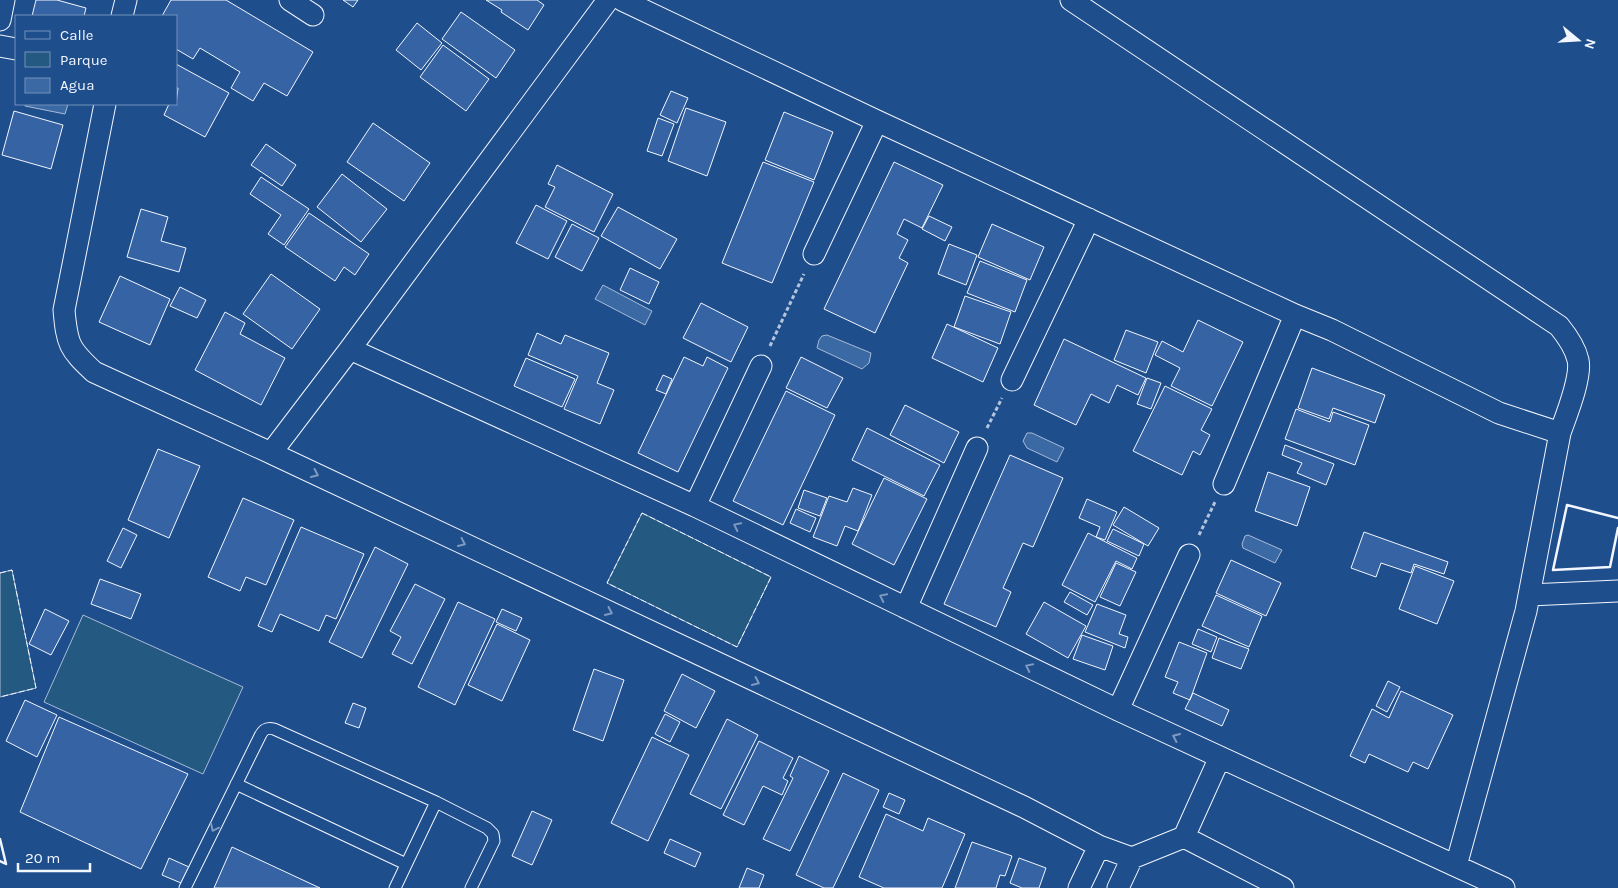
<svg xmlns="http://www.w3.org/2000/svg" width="1618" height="888" font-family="Karla,sans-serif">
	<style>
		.green { fill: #245a82; stroke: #a8bbd7 }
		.water { fill: #3b69a3; stroke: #a8bbd7 }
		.building { fill: #3563a3; stroke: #f2f6ff }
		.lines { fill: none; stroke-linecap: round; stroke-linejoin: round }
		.lane-casing { stroke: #f2f6ff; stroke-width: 13 }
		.street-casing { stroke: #f2f6ff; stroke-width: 23 }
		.path { stroke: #b3c4dc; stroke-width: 3; stroke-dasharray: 4 2.5; stroke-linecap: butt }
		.lane { stroke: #1f4e8c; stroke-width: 11 }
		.street { stroke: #1f4e8c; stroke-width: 21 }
		.fence { stroke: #f2f6ff; stroke-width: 1; stroke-dasharray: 6 2.5; stroke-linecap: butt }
		.wall { stroke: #f2f6ff; stroke-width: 2.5 }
		.oneway { stroke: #7e9ac0 }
	</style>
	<rect width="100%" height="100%" fill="#1f4e8c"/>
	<path class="green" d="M642,513L771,577L737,647L607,583Z
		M12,570L36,688L0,697V573Z
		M83,615L243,687L203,774L44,702Z"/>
	<path class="water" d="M25,104H68L65,114L25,106Z
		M603,285L652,311L645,325L595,299Z
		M827,335L871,353L869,363L862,369L817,348L819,340L822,336Z
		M1027,433H1032L1064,448L1057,462L1027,448L1023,441Z
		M1248,535L1282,550L1275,563L1243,548L1242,544L1245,536Z"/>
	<path class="building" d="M36,0H57L86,8L84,16H32Z
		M171,0H226L313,52L287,96L264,83L253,101L231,88L240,72L200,48L193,59L176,49V16H162Z
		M343,0H358L353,7Z
		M486,0H537L544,5L528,30L501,12L502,10Z
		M461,12L515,50L496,78L442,39Z
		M417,23L442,43L421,70L396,50Z
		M443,45L489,79L466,111L420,77Z
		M176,64L229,93L205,137L164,115L169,104H176L178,88H176Z
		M671,91L688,98L677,123L660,115Z
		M686,108L726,122L707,176L668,161Z
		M14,111L63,125L51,169L2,155Z
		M784,112L833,132L814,180L765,160Z
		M658,118L674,124L662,156L647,151Z
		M373,123L430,163L404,201L347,162Z
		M266,144L296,165L282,186L251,165Z
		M763,162L814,182L772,283L722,263Z
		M894,162L943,185L922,228L904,219L897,234L908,240L899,258L908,263L875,333L824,309Z
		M557,165L613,194L594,232L545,207L555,187L548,184Z
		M342,174L387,209L361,242L317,207Z
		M261,177L309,209L284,245L268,234L281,215L250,194Z
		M536,205L567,221L548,259L516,243Z
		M618,207L677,239L660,269L601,236Z
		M141,209L168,217L161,241L186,248L179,272L127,257Z
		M309,213L369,254L355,275L344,267L335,281L285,247Z
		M929,216L952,227L945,241L922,229Z
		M572,224L599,238L582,271L555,257Z
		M992,224L1044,247L1030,280L978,257Z
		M949,244L977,255L966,285L938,274Z
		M980,261L1027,280L1015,312L967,293Z
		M630,268L659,282L649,304L620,290Z
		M271,274L320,309L292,349L243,314Z
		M120,276L170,299L150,345L99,322Z
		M180,287L206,300L197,318L170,306Z
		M965,296L1011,312L1000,344L954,327Z
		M701,303L748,327L731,362L683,338Z
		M225,312L245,323L240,334L285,358L261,405L195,370Z
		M1198,320L1243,342L1212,406L1171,386L1180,368L1155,355L1162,341L1183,352Z
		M947,324L998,348L983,382L932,358Z
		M1126,330L1158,342L1146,373L1114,360Z
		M537,333L561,344L565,335L609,353L597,383L614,390L600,424L564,409L578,376L528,355Z
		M1064,339L1146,378L1138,395L1117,385L1109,403L1091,394L1076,425L1034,405Z
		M684,357L703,366L707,357L728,368L678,472L638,453Z
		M801,357L843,378L827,408L786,388Z
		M526,358L575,379L562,407L514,386Z
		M1312,368L1385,395L1375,423L1333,408L1329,419L1298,408Z
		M663,375L672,379L666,394L656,390Z
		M1147,378L1161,383L1151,409L1137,404Z
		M1165,386L1212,409L1201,430L1210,435L1200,455L1193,451L1182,475L1133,451Z
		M786,391L835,415L783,525L733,501Z
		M905,405L959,432L944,463L890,435Z
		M1296,409L1330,422L1333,412L1369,425L1355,465L1285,439Z
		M867,428L940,465L924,496L852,460Z
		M1285,445L1334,464L1326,485L1297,473L1302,463L1282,455Z
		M158,449L200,466L169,538L128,520Z
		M1010,455L1063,478L1033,547L1023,543L1003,588L1011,592L996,627L944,604Z
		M1268,472L1310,487L1297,526L1255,511Z
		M884,478L927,499L894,565L852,544Z
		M853,488L872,495L858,531L845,526L837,546L813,537L829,496L847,502Z
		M804,490L827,498L820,516L798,508Z
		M243,498L294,520L266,585L246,577L240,591L208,577Z
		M1087,499L1117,512L1105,540L1096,537L1100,527L1079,518Z
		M1124,507L1159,528L1148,546L1113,525Z
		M796,509L816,518L810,532L790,523Z
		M301,527L364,554L336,619L326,615L319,631L280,614L272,632L258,626Z
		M123,528L137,535L121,568L107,561Z
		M1113,529L1144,544L1139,556L1107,541Z
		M1364,532L1448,562L1444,574L1414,564L1411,573L1381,563L1376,577L1351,568Z
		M1088,533L1137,558L1132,569L1116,561L1095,602L1062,585Z
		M375,547L408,564L362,658L329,642Z
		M1231,560L1281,583L1266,616L1216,593Z
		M1116,563L1136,572L1120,606L1100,597Z
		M1415,566L1454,581L1437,624L1399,609Z
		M100,579L141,594L131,619L91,604Z
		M415,584L445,599L412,664L392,654L401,637L390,631Z
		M1070,592L1093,605L1087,615L1064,602Z
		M1216,595L1262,616L1249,647L1202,626Z
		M458,602L495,619L455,705L418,687Z
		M1044,602L1086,626L1068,658L1026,634Z
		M1097,604L1126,615L1119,634L1128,637L1125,648L1085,632Z
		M45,609L69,621L51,655L29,644Z
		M502,609L522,618L516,631L496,622Z
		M497,624L530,640L502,701L468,685Z
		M1198,629L1217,637L1211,652L1192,644Z
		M1082,635L1113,646L1105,670L1073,659Z
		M1219,638L1249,649L1241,669L1212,658Z
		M1179,642L1207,653L1190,700L1173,693L1178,682L1165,677Z
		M594,669L624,680L603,741L573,730Z
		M682,674L715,691L696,728L664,711Z
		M1388,681L1400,687L1387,712L1376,706Z
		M1401,691L1453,715L1428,769L1413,762L1408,772L1369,754L1365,763L1350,756L1372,709L1389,718Z
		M1193,693L1229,710L1222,726L1185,709Z
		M25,700L57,715L37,757L6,741Z
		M353,703L366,708L359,728L345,723Z
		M665,714L680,722L670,742L655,734Z
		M59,717L188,774L141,869L20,812Z
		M727,719L758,735L721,809L690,794Z
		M652,737L689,755L648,841L611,823Z
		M759,741L793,758L783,778L788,781L782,795L763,786L744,825L723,815Z
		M799,756L829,771L790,851L763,839L793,778L790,776Z
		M843,773L879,790L833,888H824L796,875Z
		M889,793L905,800L899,814L883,807Z
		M532,811L552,820L532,865L512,856Z
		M886,814L923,831L928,818L965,834L942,888H884L859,877Z
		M670,839L701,853L695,867L664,853Z
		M972,842L1012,856L1005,876L1000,875L996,888H955Z
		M232,847L320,888H214Z
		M169,858L189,867L181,883L162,875Z
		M1019,858L1046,868L1039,888H1022L1010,883Z
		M747,868L764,875L759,888H739Z"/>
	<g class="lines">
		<g class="lane-casing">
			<path id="lane" d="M236,784L406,864
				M436,802L487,828L493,834L494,841L471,888
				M185,888L260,736C263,730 266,727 274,729L436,802L395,888"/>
		</g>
		<g class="street-casing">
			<path id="street" d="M290,0L313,15
				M1071,0L1559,326C1568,337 1575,347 1578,360C1582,377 1566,416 1560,433
				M122,16L126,0
				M0,20L4,0
				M0,46L16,49
				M105,104L64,310C67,344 69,349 94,372L271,453L350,349L608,0
				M814,254L877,121
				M350,349L695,506L1118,710L1456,866L1526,611L1560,433L1499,413L1332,330L1295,315L877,121L622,0
				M1012,380L1089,219
				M271,453L1024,807L1099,846L1132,858L1184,837L1220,757
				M1224,484L1295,315
				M695,506L761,366
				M1529,595L1618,591
				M906,608L977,448
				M1118,710L1189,555
				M1184,837L1283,888
				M1456,866L1504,888
				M1079,888L1099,846
				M1118,888L1132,858"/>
		</g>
		<path class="path" d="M770,346L804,274
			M987,428L1002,398
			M1199,535L1215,502"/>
		<use href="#lane" class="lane"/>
		<use href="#street" class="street"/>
		<path class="fence" d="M642,513L771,577L737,647L607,583Z
			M0,573L12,570L36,688L0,697"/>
		<path class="wall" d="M1618,518L1567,505L1553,570L1610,567L1618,528
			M0,839L6,864L0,861"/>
	</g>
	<defs><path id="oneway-chevron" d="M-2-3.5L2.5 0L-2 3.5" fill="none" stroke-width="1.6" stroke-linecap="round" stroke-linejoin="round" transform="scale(1.25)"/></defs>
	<g class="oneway">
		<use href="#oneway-chevron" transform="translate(315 474) rotate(25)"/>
		<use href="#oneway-chevron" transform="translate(737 526) rotate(-154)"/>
		<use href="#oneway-chevron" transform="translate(462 543) rotate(25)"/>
		<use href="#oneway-chevron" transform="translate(883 597) rotate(-154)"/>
		<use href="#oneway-chevron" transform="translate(609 612) rotate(25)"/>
		<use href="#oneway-chevron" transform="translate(1029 667) rotate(-154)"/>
		<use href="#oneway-chevron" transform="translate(756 682) rotate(25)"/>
		<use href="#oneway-chevron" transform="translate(1176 737) rotate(-155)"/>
		<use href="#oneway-chevron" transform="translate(214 828) rotate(116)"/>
	</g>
	<rect x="15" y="15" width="162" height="90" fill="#1f4e8c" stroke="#7391ba"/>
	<rect x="25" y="31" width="25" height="8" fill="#1f4e8c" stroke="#7391ba"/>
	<text x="60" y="40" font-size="15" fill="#f2f6ff">Calle</text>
	<rect x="25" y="52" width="25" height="15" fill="#245a82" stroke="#7391ba"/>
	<text x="60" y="65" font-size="15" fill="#f2f6ff">Parque</text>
	<rect x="25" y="78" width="25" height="15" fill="#3b69a3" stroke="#7391ba"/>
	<text x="60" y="90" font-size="15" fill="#f2f6ff">Agua</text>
	<g transform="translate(1578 40) rotate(108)" stroke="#1f4e8c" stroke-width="4" paint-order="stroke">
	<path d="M0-4L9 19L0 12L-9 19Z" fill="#f2f6ff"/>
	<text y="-8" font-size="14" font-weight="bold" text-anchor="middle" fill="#f2f6ff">N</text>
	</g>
	<path d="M18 863v8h72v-8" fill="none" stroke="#f2f6ff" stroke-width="2.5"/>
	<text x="25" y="863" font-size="15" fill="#f2f6ff" stroke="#1f4e8c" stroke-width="4" paint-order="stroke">20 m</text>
</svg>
